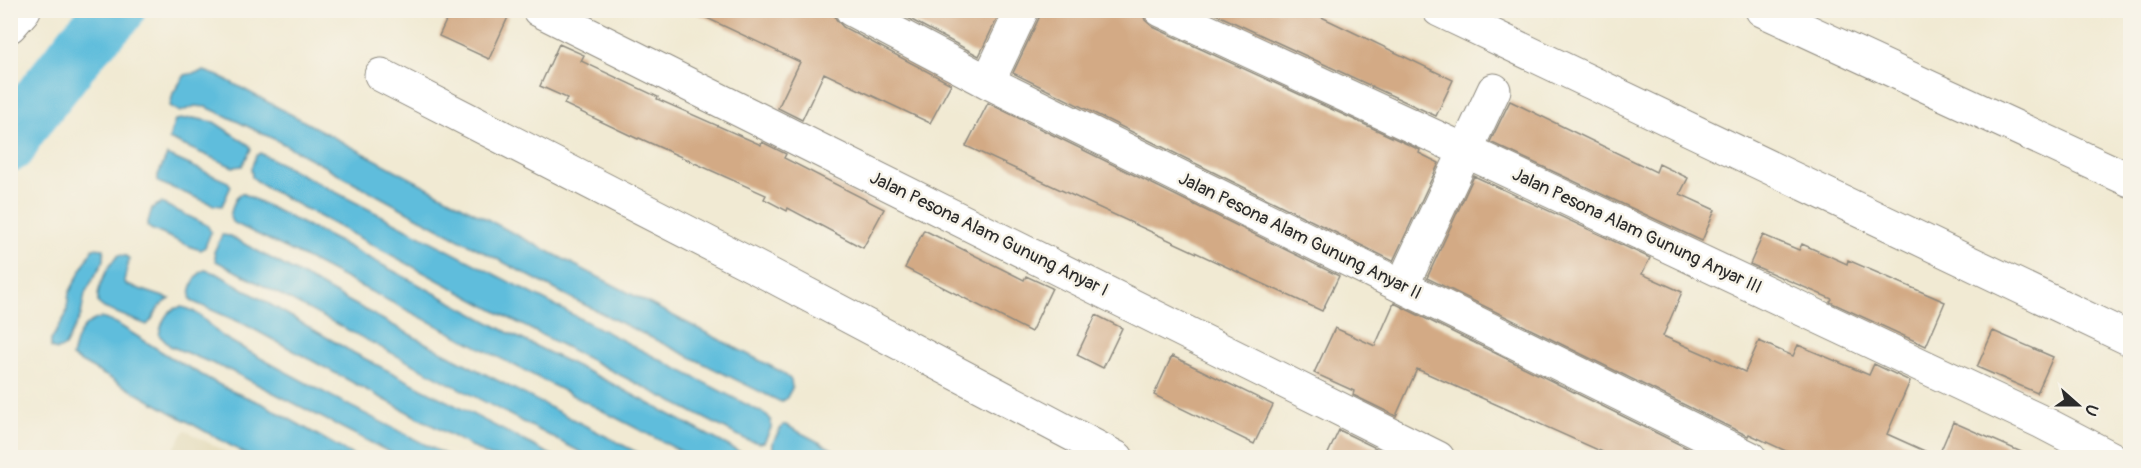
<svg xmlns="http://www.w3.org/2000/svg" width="2141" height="468" font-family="Pangolin,sans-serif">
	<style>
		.built { fill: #e4dbba }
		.water { fill: #5ebddc; stroke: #447484; stroke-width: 1.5 }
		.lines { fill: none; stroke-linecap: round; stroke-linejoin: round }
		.river { stroke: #5ebddc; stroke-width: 56 }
		.building { fill: #d3aa85 }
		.minor-casing { stroke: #8e8a7f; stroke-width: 35 }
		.minor { stroke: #fff; stroke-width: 33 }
		.labels { text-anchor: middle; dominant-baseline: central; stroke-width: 5; stroke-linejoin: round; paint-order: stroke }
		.street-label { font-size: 18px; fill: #2b2b2b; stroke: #f7f3e8 }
	</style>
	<rect width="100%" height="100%" fill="#f7f3e8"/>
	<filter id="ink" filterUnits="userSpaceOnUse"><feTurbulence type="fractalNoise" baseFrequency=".0167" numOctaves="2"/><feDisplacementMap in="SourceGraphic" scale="12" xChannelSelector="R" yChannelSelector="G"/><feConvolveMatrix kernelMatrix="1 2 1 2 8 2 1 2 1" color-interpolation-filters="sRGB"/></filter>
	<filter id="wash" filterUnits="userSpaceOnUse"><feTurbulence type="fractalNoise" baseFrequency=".008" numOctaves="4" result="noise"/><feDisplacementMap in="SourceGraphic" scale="24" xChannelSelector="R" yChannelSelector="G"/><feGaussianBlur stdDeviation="1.35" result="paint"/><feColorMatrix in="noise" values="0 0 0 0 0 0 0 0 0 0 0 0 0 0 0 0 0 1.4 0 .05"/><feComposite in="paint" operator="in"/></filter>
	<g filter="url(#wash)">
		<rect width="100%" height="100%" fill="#f1ead3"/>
		<path class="built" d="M185,430L235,457H169Z"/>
		<path class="water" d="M204,71L221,77L513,233L780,371L791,380L792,388L786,399L781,402L579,302L417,217L280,142L224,115L206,107L195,106L180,112L170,106L173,93L185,75Z
			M193,118L214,122L249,145L251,149L242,166L233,167L169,139L175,120Z
			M260,153L767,415L771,420V428L764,442L759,443L745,439L499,313L265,187L252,177L251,168L256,156Z
			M167,155L228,182L231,186L222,206L214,205L158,182V175Z
			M242,193L347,246L507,332L607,381L749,457H692L298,254L232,222L230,217C232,208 234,198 242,193Z
			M161,203L207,225L211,232L205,247L201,250L194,248L151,229L147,226L152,208Z
			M222,235L230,236L431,346L646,457H590L216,261L214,252Z
			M93,248L104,249V260L85,293L81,315L65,346C60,350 57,351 51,348V340L66,315L69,293Z
			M119,255L126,256L129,259L124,281L127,285L170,299C153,308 158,315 147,325L104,308L98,303C96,288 108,264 119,255Z
			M205,270L218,274L352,352L555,457H491L244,324L191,301C188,290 195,274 205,270Z
			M181,307C201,310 209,328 225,338C298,380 375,419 450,457H399L231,371L170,346L159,335C162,322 166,309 181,307Z
			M101,318L116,323L170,357L227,389L263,404L356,457H251L72,357C76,338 81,322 101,318Z
			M783,425H786L847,457H779C766,446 776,437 783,425Z"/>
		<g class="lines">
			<path class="river" d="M10,144L16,131L84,44L117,10"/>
		</g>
		<g id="blocks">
			<path class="building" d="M451,10H494L508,17L489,59L439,36Z
				M690,10H833L836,19L843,27L951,84L930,123L824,73L802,120L778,108L800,62Z
				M893,10H1001L979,56Z
				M1040,10H1142L1145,20L1153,27L1420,150L1419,153L1439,163L1393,261L1013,73L1039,18Z
				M1207,10H1307L1453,80L1436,116Z
				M559,44L584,55L581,61L658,97L657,99L761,145L762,142L786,154L784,158L884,209L863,248L788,208L787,211L764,199L766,195L639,138L638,139L564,104L567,98L540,86Z
				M1510,101L1656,172L1659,164L1688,178L1680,194L1715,210L1702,241L1490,142Z
				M988,103L1339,276L1322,311L966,146Z
				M1474,176L1650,258L1642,274L1682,292L1663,336L1745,372L1759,341L1793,356L1798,345L1869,375L1874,364L1910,381L1887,434L1938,457L1953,422L2035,458H1801L1749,434L1748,436L1427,278Z
				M924,230L1024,280L1026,276L1052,288L1031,332L905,268Z
				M1763,235L1799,250L1802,244L1847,264L1848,260L1945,302L1926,346L1830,302L1832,299L1750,264Z
				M1394,303L1701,455L1700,458H1616L1417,369L1396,416L1353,395L1354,391L1314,373L1335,328L1375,346Z
				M1096,315L1122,328L1103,368L1077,355Z
				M1993,331L2053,357L2037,393L1977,367Z
				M1172,356L1273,405L1254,444L1154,395Z
				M1339,430L1380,450L1376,458H1326Z"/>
		</g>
	</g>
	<g filter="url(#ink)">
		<use href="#blocks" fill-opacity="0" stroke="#8e8a7f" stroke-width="1.5"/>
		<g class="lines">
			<g class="minor-casing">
				<path id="minor" d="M539,10L1438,458
					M852,10L988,82L1750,458
					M1161,10L1466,151L2042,422L2111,458
					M1439,10L2130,339
					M1762,10L2130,180
					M10,26L24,10
					M381,75L763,271L1117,458
					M988,82L1022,10
					M1402,286L1494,90"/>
			</g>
			<use href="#minor" class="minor"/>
		</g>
	</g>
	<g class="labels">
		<g class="street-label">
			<text transform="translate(1637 231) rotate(25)">Jalan Pesona Alam Gunung Anyar III</text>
			<text transform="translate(989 234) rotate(26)">Jalan Pesona Alam Gunung Anyar I</text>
			<text transform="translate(1300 236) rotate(26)">Jalan Pesona Alam Gunung Anyar II</text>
		</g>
	</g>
	<rect width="2141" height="468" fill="none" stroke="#f7f3e8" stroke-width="36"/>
	<g transform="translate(2078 405) rotate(111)" stroke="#f7f3e8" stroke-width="4.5" paint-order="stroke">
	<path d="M0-4.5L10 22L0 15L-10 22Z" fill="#2b2b2b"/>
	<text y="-9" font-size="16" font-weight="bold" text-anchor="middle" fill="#2b2b2b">U</text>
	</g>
</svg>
